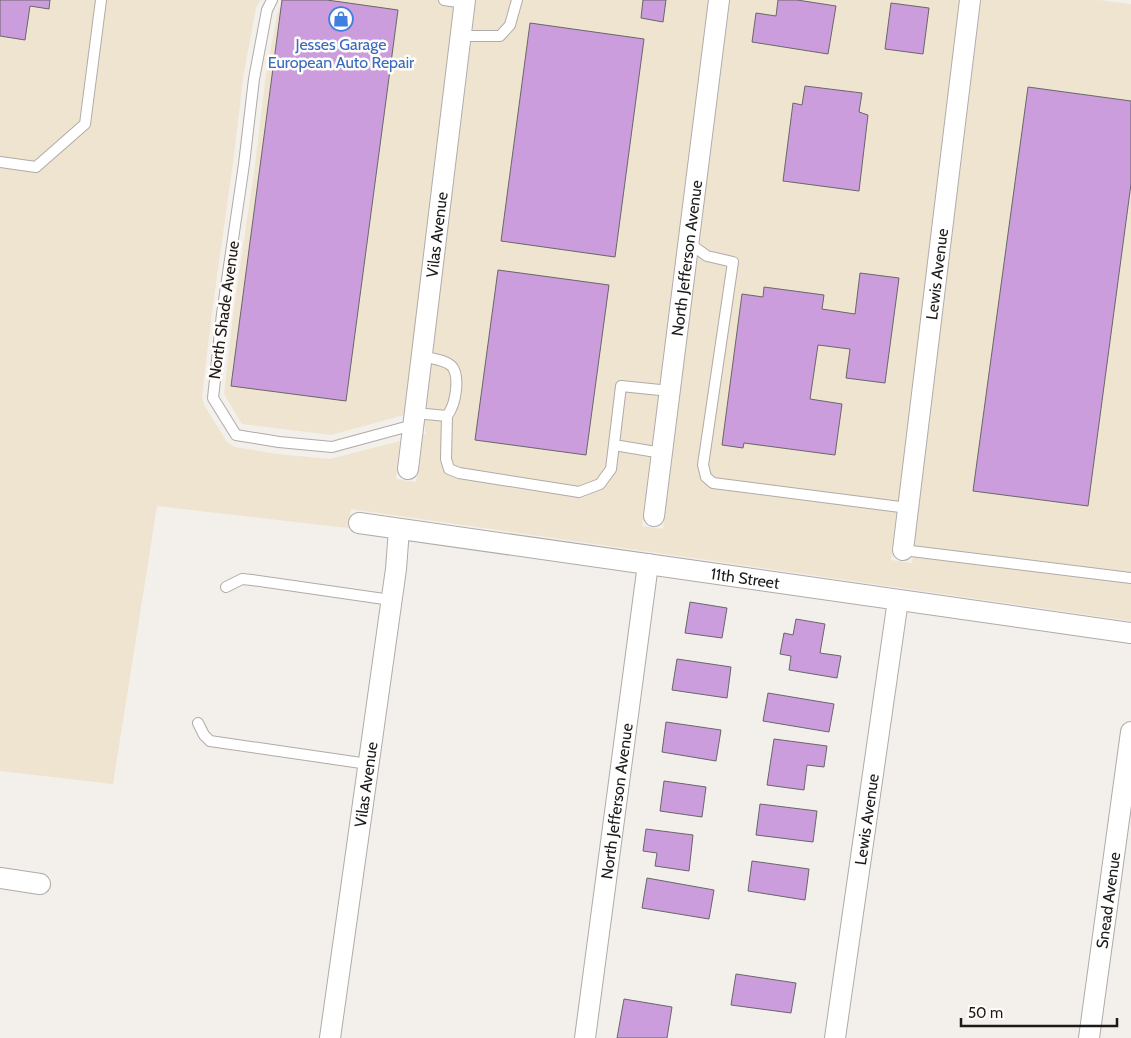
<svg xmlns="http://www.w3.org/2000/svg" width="1131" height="1038" font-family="Cabin,sans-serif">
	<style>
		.industrial { fill: #efe4d0 }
		.building { fill: #cc9ddc; stroke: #696669 }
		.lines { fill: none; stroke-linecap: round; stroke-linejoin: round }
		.service-casing { stroke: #afaba8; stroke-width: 12 }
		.minor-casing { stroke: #afaba8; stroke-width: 22 }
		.service { stroke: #fff; stroke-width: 10 }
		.minor { stroke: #fff; stroke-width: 20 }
		.labels { text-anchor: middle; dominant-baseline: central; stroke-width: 5; stroke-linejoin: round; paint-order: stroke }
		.shop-label { font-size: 16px; fill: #366cbe; stroke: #fffcfa }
		.street-label { font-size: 16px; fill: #1d1b1a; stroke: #fffcfa }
	</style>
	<rect width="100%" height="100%" fill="#f3efeb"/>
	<path class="industrial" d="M0,0H260L256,8L243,78L233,163L212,312L202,396L204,405L227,442L234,447L277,454L330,459L400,441L396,479L416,482L423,435L426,434L424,424L476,0H708L642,526L663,529L730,0H959L891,560L912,563L981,0H1099L1131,4V621L351,509L348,528L157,506L113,784L0,771Z
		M284,0H454L404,415L331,435L242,424L224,394L233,315L255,165L265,81L277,14Z"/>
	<path class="building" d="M0,0H50L49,9L30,6L25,40L0,36Z
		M282,0H327L398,10L346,401L231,386Z
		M643,0H666L663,22L641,18Z
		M778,0H797L836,6L828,54L752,42L756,13L776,16Z
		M891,3L929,8L923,54L885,49Z
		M530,23L644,39L615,257L501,241Z
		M805,86L862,93L859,112L868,115L859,191L783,181L793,103L802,105Z
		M1028,87L1131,101V184L1088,506L973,491Z
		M498,270L609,285L586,455L475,440Z
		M860,273L899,278L885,383L846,378L850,349L818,345L810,399L842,404L835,455L744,443L743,448L722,445L742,294L763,297L764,287L824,295L822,309L855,314Z
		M690,602L727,608L722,638L685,633Z
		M796,619L825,624L820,653L841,656L837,678L789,670L791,656L780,654L784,633L793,635Z
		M677,659L731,667L727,698L672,690Z
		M768,693L834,704L829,732L763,721Z
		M666,722L721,730L716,761L662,752Z
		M774,739L827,746L824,767L807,765L804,790L767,785Z
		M664,781L706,787L702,817L660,811Z
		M760,804L817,811L813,842L756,835Z
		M646,829L693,835L689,871L655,866L657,853L643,851Z
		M752,861L809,869L805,900L748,891Z
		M647,878L714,890L709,919L642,908Z
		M736,974L796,983L791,1013L731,1005Z
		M624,999L672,1007L667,1038H617Z"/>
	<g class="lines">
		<g class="service-casing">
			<path id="service" d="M272,0L267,10L254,79L244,164L222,314L213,398L236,435L279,442L332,447L413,425
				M444,0L465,3
				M461,36H500L510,25L517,0
				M0,162L36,167L85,124L101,0
				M689,243L707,256L733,262L703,465L706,477L713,483L908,508
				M415,413L447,416C453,408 455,400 456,390C459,360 446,362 422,356
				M447,416L446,459L449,469L459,473L579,492L600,484L611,469L621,386L670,391
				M614,445L662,453
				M903,550L1131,578
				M226,587L242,579L252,580L391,600
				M198,723L204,735L210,741L368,764"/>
		</g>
		<g class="minor-casing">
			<g id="minor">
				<path id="s1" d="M408,469L465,0"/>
				<path id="s2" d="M654,516L719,0"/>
				<path id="s3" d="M359,523L1131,633"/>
				<path id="s4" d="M903,550L970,0"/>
				<path d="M0,878L40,884"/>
				<path id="s5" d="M330,1038L396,569L399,529"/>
				<path id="s6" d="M585,1038L648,564"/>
				<path id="s7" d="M835,1038L898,600"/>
				<path id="s8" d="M1089,1038L1131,732"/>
			</g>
		</g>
		<use href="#service" class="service"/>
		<use href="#minor" class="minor"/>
	</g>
	<defs>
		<g id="shop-ring" transform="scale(1.25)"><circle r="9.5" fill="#fffcfa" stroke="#3f7fe0" stroke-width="1.5"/><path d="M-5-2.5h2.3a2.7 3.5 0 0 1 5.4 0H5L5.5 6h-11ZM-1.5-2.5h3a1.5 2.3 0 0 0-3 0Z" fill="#3f7fe0"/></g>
	</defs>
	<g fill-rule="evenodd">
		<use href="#shop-ring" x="341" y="19"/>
	</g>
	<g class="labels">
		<g class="shop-label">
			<text x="341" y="44">Jesses Garage<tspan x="341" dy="18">European Auto Repair</tspan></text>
		</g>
		<g class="street-label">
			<text stroke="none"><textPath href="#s1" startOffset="236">Vilas Avenue</textPath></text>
			<text stroke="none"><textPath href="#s2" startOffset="260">North Jefferson Avenue</textPath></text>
			<text stroke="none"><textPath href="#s4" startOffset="278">Lewis Avenue</textPath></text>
			<text transform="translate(224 310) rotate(-82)">North Shade Avenue</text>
			<text stroke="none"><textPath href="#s3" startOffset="390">11th Street</textPath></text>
			<text stroke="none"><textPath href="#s5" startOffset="256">Vilas Avenue</textPath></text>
			<text stroke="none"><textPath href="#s6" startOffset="239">North Jefferson Avenue</textPath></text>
			<text stroke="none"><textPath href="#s7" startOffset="221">Lewis Avenue</textPath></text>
			<text stroke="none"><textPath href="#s8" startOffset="139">Snead Avenue</textPath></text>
		</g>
	</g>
	<path d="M961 1018v8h156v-8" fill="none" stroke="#1d1b1a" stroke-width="2.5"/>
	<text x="968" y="1018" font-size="15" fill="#1d1b1a" stroke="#fffcfa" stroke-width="4" paint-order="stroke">50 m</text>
</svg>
